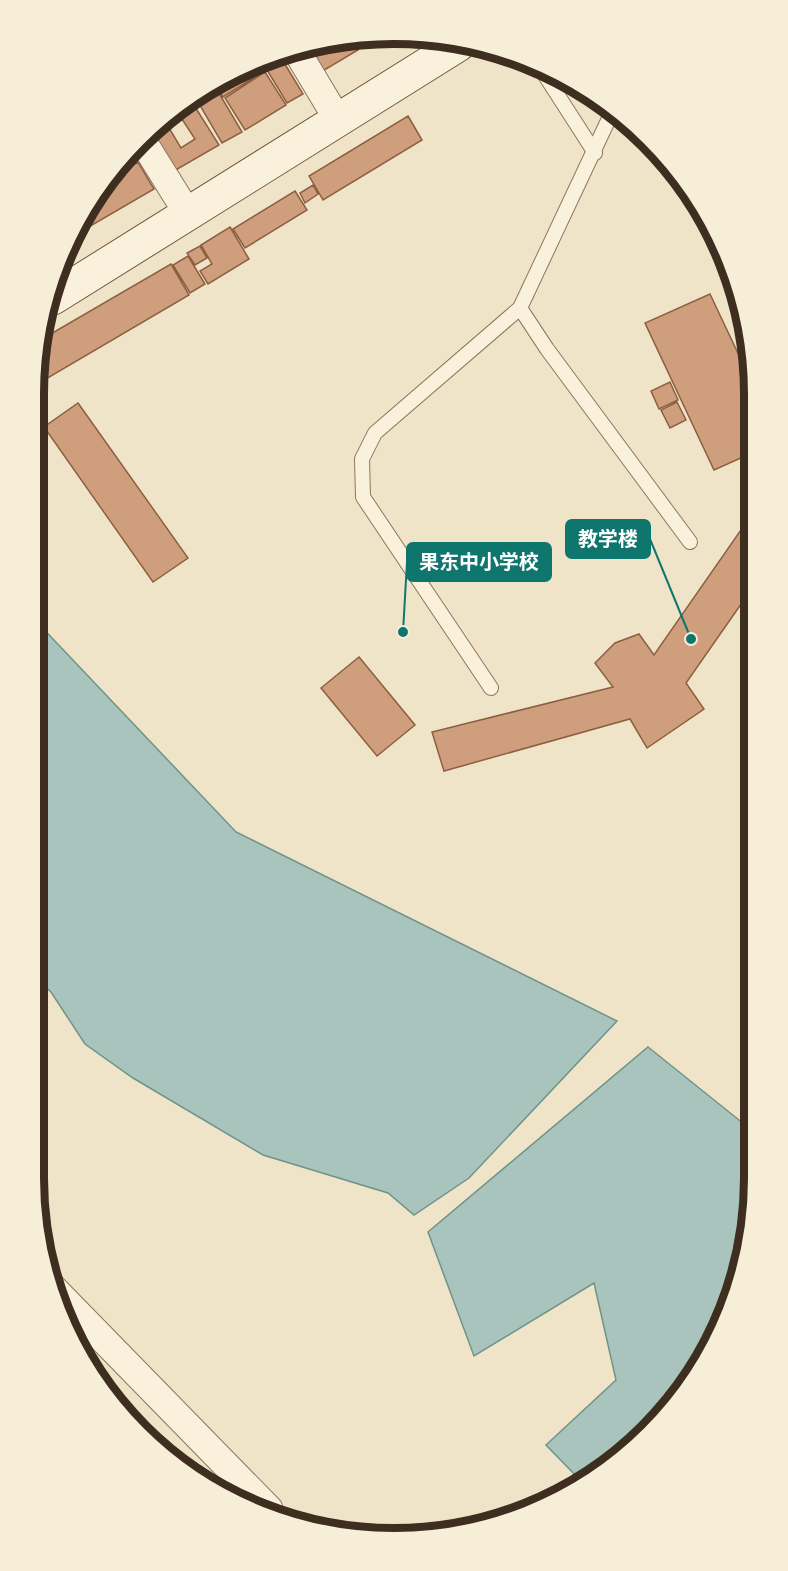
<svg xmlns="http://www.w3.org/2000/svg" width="788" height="1571" font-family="'Playfair Display','Noto Sans SC',serif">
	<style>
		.water { fill: #a9c4bc; stroke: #6f938a; stroke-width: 1.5 }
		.building { fill: #cf9f7d; stroke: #8d5f41; stroke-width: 1.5; fill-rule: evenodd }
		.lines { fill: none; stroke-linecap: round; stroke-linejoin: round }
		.lane-casing { stroke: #8d765c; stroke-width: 16 }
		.street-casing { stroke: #8d765c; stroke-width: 29 }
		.secondary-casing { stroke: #6f573f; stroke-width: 35 }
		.lane { stroke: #faf1dc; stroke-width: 14 }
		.street { stroke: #faf1dc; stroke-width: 27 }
		.secondary { stroke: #faf1dc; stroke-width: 33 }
		.rim { fill: none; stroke: #3d2e20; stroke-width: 8 }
		.leader { fill: none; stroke: #0f766e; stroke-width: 2 }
		.callout-dot { fill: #0f766e; stroke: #f7eed8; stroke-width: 2 }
		.callout { fill: #0f766e; stroke: #0f766e; stroke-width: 2 }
		.callout-label { font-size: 20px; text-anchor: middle; font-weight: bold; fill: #fff }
	</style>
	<rect width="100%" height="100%" fill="#f0e4c8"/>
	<path class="water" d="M34,619L236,832L617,1021L469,1178L414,1215L388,1193L263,1155L133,1078L85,1044L51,992L33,976Z
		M648,1047L754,1132V1200L718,1336L650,1432L581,1481L546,1445L616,1380L594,1283L474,1356L428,1232Z"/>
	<path class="building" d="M397,36L379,47L374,39Z
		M354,42L358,50L321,72L308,51L315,47Z
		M280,56L303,94L287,103L264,65Z
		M261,62L266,70L223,97L217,87Z
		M265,72L286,105L245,130L225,98Z
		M216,88L242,132L222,143L198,102L202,100L201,97Z
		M192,102L219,145L174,171L150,131L156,123ZM182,119L195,139L181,148L169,128Z
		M408,116L422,140L323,200L309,176Z
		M138,162L154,189L75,235L73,231L115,175Z
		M313,185L318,194L305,203L300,193Z
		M295,191L307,210L245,248L233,229Z
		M230,227L249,259L208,284L200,271L212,264L201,245Z
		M200,246L207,258L195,265L187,253Z
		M188,256L205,284L190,293L173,265Z
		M171,264L189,295L34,386V371L42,339Z
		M710,294L752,383V453L714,470L645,323Z
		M670,382L678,400L659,409L651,391Z
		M677,402L686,420L670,428L661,410Z
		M78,403L188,558L153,582L44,427Z
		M752,514L753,587L686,683L704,709L647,748L630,719L444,771L432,732L613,687L595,663L615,643L639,634L654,655Z
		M359,657L415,725L377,756L321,688Z"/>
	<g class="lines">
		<g class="lane-casing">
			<path id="lane" d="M539,66L595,153
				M613,110L520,308L547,349L690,542
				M491,688L363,497L362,459L375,433L520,308"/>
		</g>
		<g class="street-casing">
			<path id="street" d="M296,50L338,120
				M142,140L188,214
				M51,1286L269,1509"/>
		</g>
		<g class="secondary-casing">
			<path id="secondary" d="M53,298L458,45"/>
		</g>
		<use href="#lane" class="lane"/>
		<use href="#street" class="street"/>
		<use href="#secondary" class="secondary"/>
	</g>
	<path d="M0 0H788V1571H0ZM394 44H394A350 350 0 0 1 744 394V1178A350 350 0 0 1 394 1528H394A350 350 0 0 1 44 1178V394A350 350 0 0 1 394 44Z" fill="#f7eed8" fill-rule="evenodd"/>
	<path class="rim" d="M394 44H394A350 350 0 0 1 744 394V1178A350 350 0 0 1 394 1528H394A350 350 0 0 1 44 1178V394A350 350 0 0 1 394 44Z"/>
	<path class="leader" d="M691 639L650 539M403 632L407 562"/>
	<g class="callout-dot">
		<circle cx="691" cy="639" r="6"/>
		<circle cx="403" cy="632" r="6"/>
	</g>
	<g class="callout">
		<rect x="566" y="520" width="84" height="38" rx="6"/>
		<rect x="407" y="543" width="144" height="38" rx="6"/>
	</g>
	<g class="callout-label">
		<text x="608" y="546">教学楼</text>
		<text x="479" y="569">果东中小学校</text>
	</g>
</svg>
